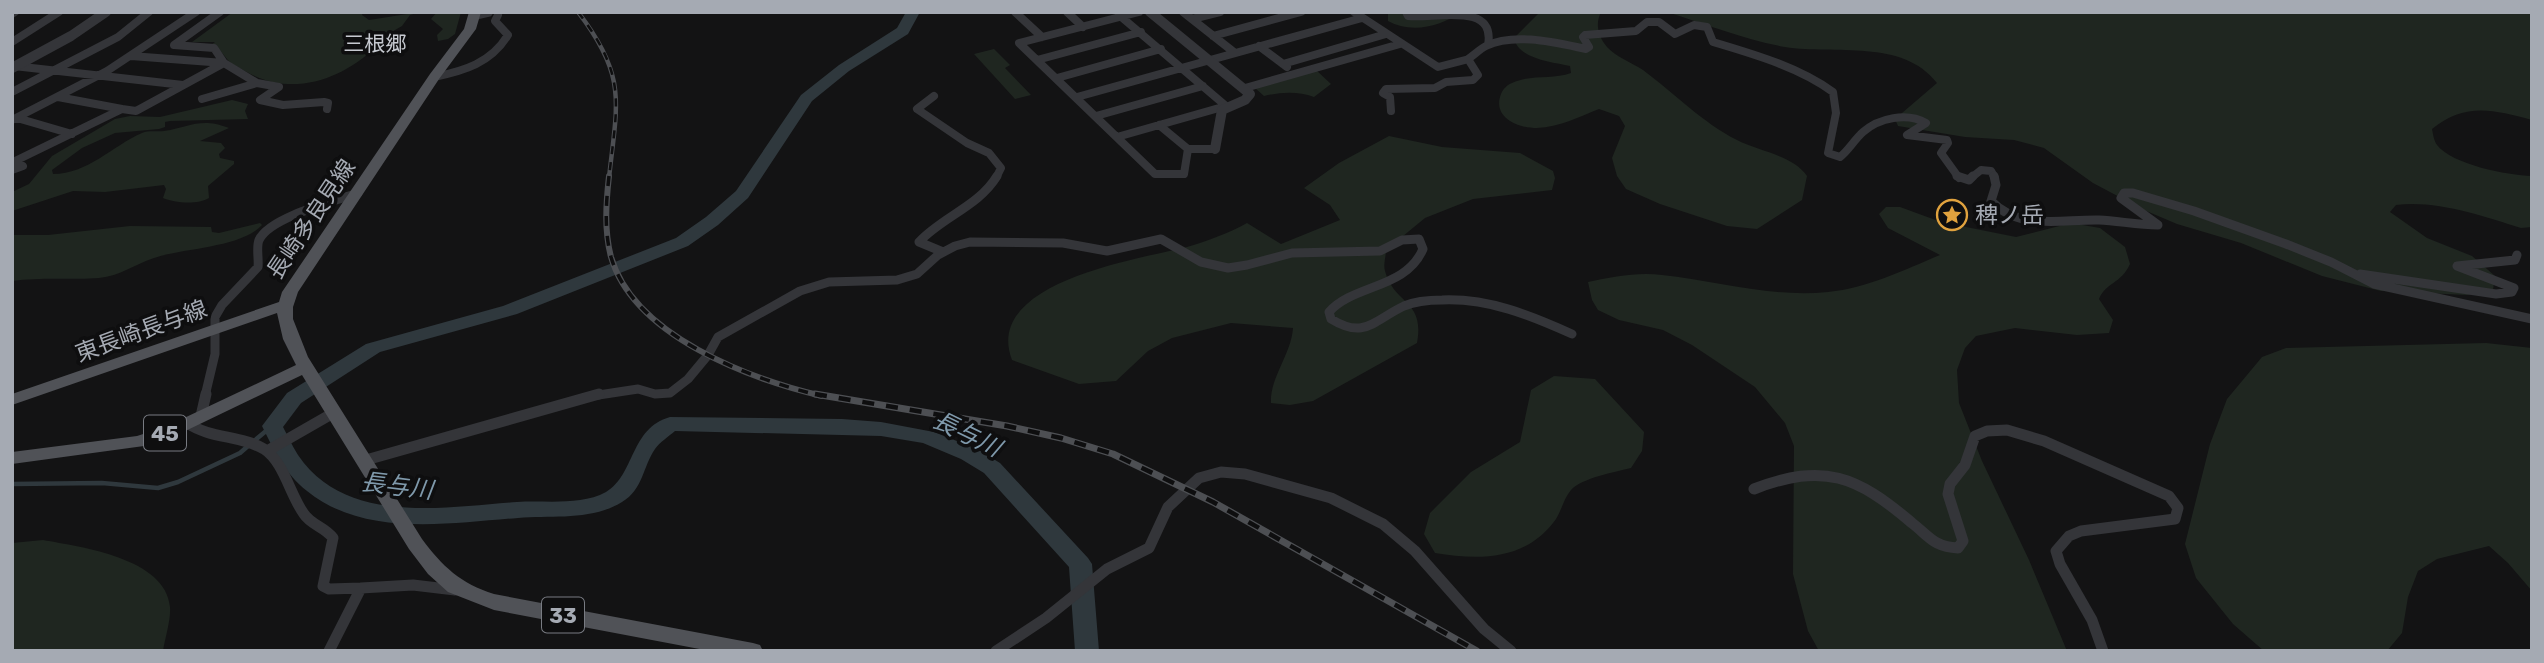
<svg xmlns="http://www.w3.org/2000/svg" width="2544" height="663" font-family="Rubik,'Noto Sans JP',sans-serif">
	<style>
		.green { fill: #1f2620 }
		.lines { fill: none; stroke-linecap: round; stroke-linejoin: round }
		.stream { stroke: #2f383d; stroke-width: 4.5 }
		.river { fill: #2f383d; fill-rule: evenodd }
		.minor-far2 { stroke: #343539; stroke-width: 8 }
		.minor-far1 { stroke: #343539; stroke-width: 9 }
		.minor { stroke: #343539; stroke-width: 11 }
		.tertiary { stroke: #343539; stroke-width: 10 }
		.primary { fill: #505257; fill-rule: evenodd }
		.rail-far2-casing { stroke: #4d4f53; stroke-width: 4.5 }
		.rail-far1-casing { stroke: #4d4f53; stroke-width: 6 }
		.rail-casing { stroke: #4d4f53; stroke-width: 7 }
		.rail-far2 { stroke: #0e0e0f; stroke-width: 2.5; stroke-dasharray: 8; stroke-linecap: butt }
		.rail-far1 { stroke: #0e0e0f; stroke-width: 3.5; stroke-dasharray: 10; stroke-linecap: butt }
		.rail { stroke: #0e0e0f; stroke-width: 4.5; stroke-dasharray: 12; stroke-linecap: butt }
		.labels { text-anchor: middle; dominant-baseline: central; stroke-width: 7; stroke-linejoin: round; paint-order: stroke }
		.far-quarter-label { font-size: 21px; fill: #c6c9d0; stroke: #0e0e0f }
		.shield { fill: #0e0e0f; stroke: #787b82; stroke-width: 2 }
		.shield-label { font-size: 21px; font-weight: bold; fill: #a5aab3 }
		.poi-label { font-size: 23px; fill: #a5aab3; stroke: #0e0e0f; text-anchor: start }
		.street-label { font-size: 23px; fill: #a5aab3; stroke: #0e0e0f }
		.water-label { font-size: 24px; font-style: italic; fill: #7f99ab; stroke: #0e0e0f }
	</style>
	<rect width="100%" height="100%" fill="#131314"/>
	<path class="green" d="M233,12H363L362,15L369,20L420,12L410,15L402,26L374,42L376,47C341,80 291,98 245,71C241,69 235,66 231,63C223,56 222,49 211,45L215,42H192Z
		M437,12H461L455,34L448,39L438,41L437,35L443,29L431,19Z
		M1388,12H1459C1441,28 1409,33 1388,21Z
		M1540,12H1601C1595,24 1598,36 1607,47C1615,56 1632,63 1643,70C1674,93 1703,123 1737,140C1760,152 1793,155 1807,176L1802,200L1757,229L1727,226L1660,204L1626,189L1617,176L1612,158L1625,126L1619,116L1599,109C1579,117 1559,127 1537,128C1517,128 1492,117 1501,94C1503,89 1507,85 1512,83C1531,74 1552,80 1571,73L1570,66C1552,62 1518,59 1514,38Z
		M1667,12H2532V120C2493,110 2466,102 2432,129C2433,134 2434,141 2437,145C2453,165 2507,175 2532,176V227L2521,228C2482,216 2437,200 2396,205L2390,212L2427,238L2472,256L2495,276L2493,290L2467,295L2381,291L2322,276L2241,243L2177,224L2144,210L2093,183L2044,148L2014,140L1965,137L1898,126L1895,119L1937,83C1902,38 1835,55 1785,47C1745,40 1706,24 1667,12Z
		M994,49L1010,65L1005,68L1031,95L1015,99L974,54Z
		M1316,70L1331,84L1314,97C1298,91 1281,92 1264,96L1255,88Z
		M232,100L248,104L245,111L248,119L170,121L165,122V127L159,129L115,133L82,148L52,170L53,174C88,174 112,146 142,133C149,130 157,132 164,131C191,127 200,117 229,128L200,141L221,143L225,148L219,154L220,158L234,161V164L208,186L209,198C198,205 174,203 163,198L166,189L164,185L105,192L73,191L12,211V192L29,184L52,156L115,119L130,116L160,117Z
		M1389,136L1442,147L1520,153L1553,171L1555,178L1552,190L1473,199L1425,218L1386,250C1386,256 1383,265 1385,271C1394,305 1425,299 1417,343L1313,401L1290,405L1271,403C1270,377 1291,355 1293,328L1231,323L1172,338L1148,351L1116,381L1079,384L1012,360C982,282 1139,259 1187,247C1207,241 1229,233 1247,223L1281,244L1340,220L1330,205L1304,188L1339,163Z
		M1886,207H1900L1941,222L2016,237L2071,223L2100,228L2125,247L2130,264C2121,284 2106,282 2099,299L2113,320L2109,333L2077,335L2015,328L1976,336L1965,348L1957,370L1959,403L1982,461L2029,560L2067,651H1819L1808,631L1793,574L1794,446L1785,423L1755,387L1692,345L1663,330L1619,320L1598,310L1592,300L1588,282C1612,277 1637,272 1662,275C1717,281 1772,298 1828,292C1867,288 1904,270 1940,255L1888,228L1879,214Z
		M260,223L262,225C241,248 183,248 154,258C135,264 120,276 99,278C70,280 41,277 12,281V235H48L130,226L211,227L212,232L219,233Z
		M2486,343L2532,348V591L2508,563L2489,546L2437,559L2418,571L2408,597L2402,633L2387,651H2264L2233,624L2196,578L2185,544L2210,444L2227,399L2262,357L2286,348Z
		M1554,376L1595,379L1644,432L1642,451L1631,468C1615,472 1582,478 1571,490C1563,499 1561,514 1553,523C1523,561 1478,560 1435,553L1424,534L1430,513L1471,472L1520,442L1531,390Z
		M43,540C81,547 166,558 170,607C171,620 165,638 163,651H12V543Z"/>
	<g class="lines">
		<path class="stream" d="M254,441L272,426
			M12,484L102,483L158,488L178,482L240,453L248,446"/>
		<path class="river" d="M906,12H920L908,34L849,71L812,101L748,198L718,225L688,246L517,314L380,352L301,403L283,427C288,436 292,446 298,455C346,526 445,507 517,502C546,500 580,506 606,492C635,475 630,428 670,417L842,419L881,422L934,432L977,449L1000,463L1088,558L1092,564L1099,651H1075L1069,567L984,473L961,459L923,443L881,436L675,431C668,437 660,442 655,449C643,466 643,490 622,502C591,521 553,515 518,518C450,523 365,538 307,491C285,474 274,450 262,426L287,393L366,344L503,306L676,238L706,217L736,191L801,95L839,65L897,28Z"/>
		<path class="minor-far2" d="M1015,12L1042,37
			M1067,12L1083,27
			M1139,12L1019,43L1155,174H1184L1188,149L1159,125
			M1183,12L1235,53
			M1354,12L1438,67L1469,59
			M1406,12L1408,16C1435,19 1496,1 1488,45
			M12,14L15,12
			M1119,15L1226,106
			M1192,19L1220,12
			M1213,36L1301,12
			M12,42L59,12
			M1259,46L1287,67
			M131,56L224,63L257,83L279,87L260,100L283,105L324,102L328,103L327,109
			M1037,60L1141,32
			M1283,64L1386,34
			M14,66L183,85
			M434,77C464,71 491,63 508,35L495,21L498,15
			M1057,78L1161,49
			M1245,88L1400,44
			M12,92L118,37L149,12
			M934,96L917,109L967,143L989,153L1001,168L996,178
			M58,97L122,109
			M1077,97L1362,18
			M202,99L257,83
			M1391,111L1390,97L1383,93L1386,89L1435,88L1446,82L1473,80L1478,75L1468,59C1474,55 1480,49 1486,46C1515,32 1557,43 1586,49L1589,47L1583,37L1585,35L1636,31L1647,22H1659L1675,34L1694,25L1707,27L1713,42C1753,54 1799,67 1833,92L1836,113L1828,153L1840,157C1849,150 1854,140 1863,132C1879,118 1907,112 1926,123L1907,135L1947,140L1948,143L1941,153L1959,178
			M1096,116L1203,86
			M17,118L72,134
			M12,120L107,71L196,12
			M1117,137L1226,106
			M1188,149H1215
			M12,170L23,166L13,162L122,109L136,111L224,63L214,48L174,45L220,12
			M1971,178L1981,170L1991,171L1995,178"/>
		<path class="minor-far1" d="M1957,176L1969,180L1973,176
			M1994,176L1996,185L1991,201C2020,231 2061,219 2099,220C2119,221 2138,225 2158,225L2121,198L2124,193H2133L2194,211L2286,244L2331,262L2374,284L2532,319
			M943,252L919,242C942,217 979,206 997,176
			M2360,274L2496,294L2512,292L2514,288L2457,266L2515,260L2517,255
			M205,396L215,354V317L222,305L258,267C259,259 256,247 259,240C270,217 335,201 358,193
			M592,396L638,389L655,394L670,393L688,379L708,355L718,337L800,291L829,282L897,280L917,274L938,255L955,246L970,242L1063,243L1107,251L1161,239L1201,262L1228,268L1247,265L1292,253L1380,251L1402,240L1419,239L1423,249C1406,289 1354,284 1329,312L1331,319C1365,340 1374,320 1404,306C1416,301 1429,300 1442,300C1488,298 1530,315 1572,334"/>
		<path class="minor" d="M201,416L206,394
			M187,423C211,439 240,435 264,449C284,462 290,495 304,514C311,525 325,527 333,538L323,586L329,589L361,588
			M267,451L335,412
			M366,460L599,394
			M1754,489C1824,462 1857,476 1912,523C1930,537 1934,547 1958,548L1963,541L1948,494L1950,484L1965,465L1975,436L1987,431L2007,430L2044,441L2169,496L2178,508L2175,519L2081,531L2069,536L2056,551L2060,564L2092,620L2103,651
			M329,651L361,588L413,585L455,590
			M996,651L1046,618L1107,569L1149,548L1168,507L1199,478L1221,472L1245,474L1331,498L1383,524L1415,551L1484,629L1511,651"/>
		<path class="tertiary" d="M1150,12L1250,94L1245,100L1222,110L1215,149
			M475,15L488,12
			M12,68L71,36L106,12"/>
		<path class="primary" d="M469,12H481L476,29L439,79L298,292L293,307V319L308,357L422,539C442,566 461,584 494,594L753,643L760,645L763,651H710L494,610L448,592L428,574L409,549L302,375L177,435L144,446L12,464V452L137,436L165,427L296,365L283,339L277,313L12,405V394L279,302L282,292L430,74L464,29Z"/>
		<g class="rail-far2-casing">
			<path id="rail-far2" d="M578,12C628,77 617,103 609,178"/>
		</g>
		<g class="rail-far1-casing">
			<path id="rail-far1" d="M609,176C606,203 604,230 611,257C634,336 750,379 822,396"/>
		</g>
		<g class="rail-casing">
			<path id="rail" d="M815,394L1007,426L1061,438L1113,454L1213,502L1477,651"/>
		</g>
		<use href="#rail-far2" class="rail-far2"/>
		<use href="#rail-far1" class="rail-far1"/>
		<use href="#rail" class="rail"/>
	</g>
	<defs>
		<g id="sight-ring" transform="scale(1.575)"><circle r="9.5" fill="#0e0e0f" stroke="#e0a23e" stroke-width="1.5"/><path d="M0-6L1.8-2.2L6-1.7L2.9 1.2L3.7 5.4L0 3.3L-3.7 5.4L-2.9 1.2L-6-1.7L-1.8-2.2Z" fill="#e0a23e"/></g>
	</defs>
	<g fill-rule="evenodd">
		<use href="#sight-ring" x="1952" y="215"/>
	</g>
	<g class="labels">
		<g class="far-quarter-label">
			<text x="375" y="43">三根郷</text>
		</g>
		<g class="shield">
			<rect x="144" y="415.5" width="42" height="35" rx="5"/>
			<rect x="542" y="597.5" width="42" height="35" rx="5"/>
		</g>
		<g class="shield-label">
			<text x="165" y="433">45</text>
			<text x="563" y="615">33</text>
		</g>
		<g class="poi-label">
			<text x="1975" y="215">稗ノ岳</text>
		</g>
		<g class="street-label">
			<text transform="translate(311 219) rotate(-56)">長崎多良見線</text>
			<text transform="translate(141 331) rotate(-20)">東長崎長与線</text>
		</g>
		<g class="water-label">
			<text transform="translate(967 434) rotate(26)">長与川</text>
			<text transform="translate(397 486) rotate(7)">長与川</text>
		</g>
	</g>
	<rect width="2544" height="663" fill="none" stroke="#a5aab3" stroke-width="28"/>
</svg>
